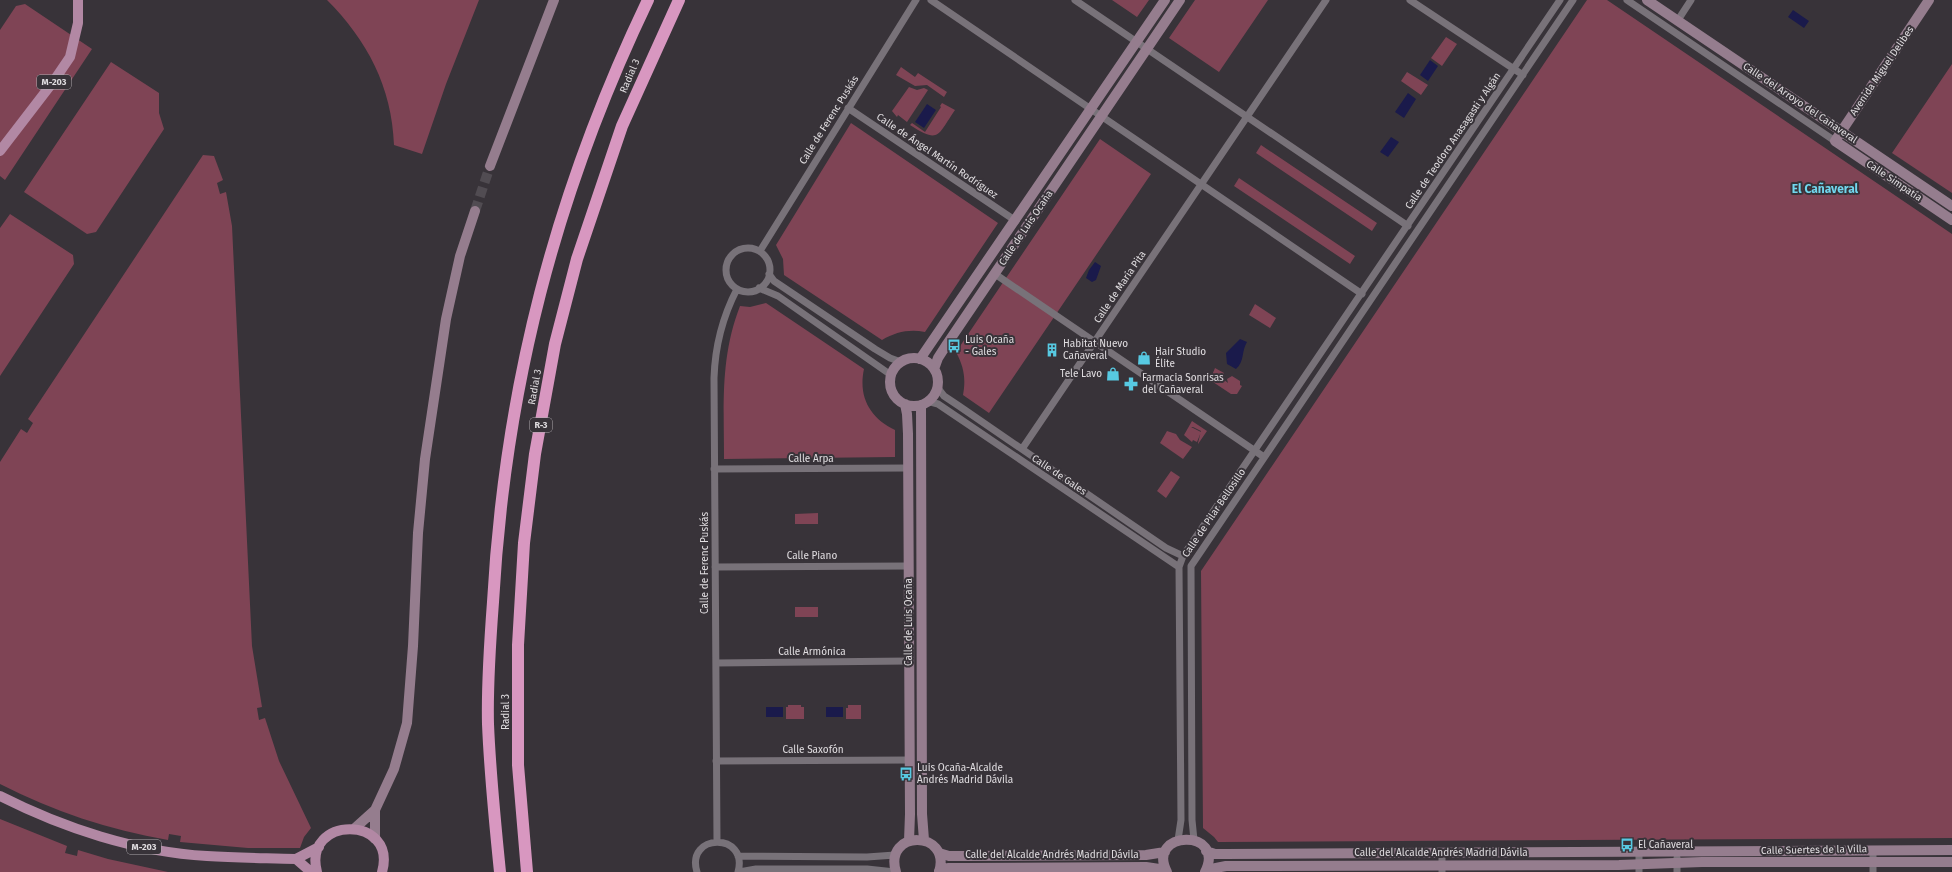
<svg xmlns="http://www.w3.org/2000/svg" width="1952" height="872" font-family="'Fira Sans',sans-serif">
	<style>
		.green { fill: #7f4455 }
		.water { fill: #1a1a4b }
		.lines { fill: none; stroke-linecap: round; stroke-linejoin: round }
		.secondary-tunnel { stroke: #514c52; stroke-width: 10; stroke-dasharray: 10 5; stroke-linecap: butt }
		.street { stroke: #787279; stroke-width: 7 }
		.secondary { stroke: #957d8e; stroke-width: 10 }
		.primary { stroke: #b288a4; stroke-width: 10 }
		.highway { stroke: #d897c0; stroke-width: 12 }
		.labels { text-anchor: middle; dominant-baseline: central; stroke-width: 4; stroke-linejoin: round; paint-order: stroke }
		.shield { fill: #383339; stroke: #aeaaae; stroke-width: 1 }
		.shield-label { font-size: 9px; font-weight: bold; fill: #e0dde0 }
		.street-label { font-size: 10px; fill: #e0dde0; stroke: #383339 }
		.poi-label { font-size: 10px; fill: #e0dde0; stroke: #383339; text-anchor: start }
		.quarter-label { font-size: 12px; font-weight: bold; fill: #71d7ee; stroke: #383339 }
	</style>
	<rect width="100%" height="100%" fill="#383339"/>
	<path class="green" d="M327,0H479L446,84L422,154L394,145C392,87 367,40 327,0Z
		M1112,0H1149L1137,17Z
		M1195,0H1268L1219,72L1169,38Z
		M1587,0H1607L1952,234V838L1218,842L1214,837L1203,828L1201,571Z
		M25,4L92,49L5,180L0,176V30L16,6Z
		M1446,37L1457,44L1442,66L1431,58Z
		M111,62L159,93V113L164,129L96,232L87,234L24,192Z
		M1952,64V193L1892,153Z
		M901,67L915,77L918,73L947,92L944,97L927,85L915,86L896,75Z
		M1407,72L1428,85L1421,95L1401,81Z
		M909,87L917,90L924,88L928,90L907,122L898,115L897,117L892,111Z
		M942,103L955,110C937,136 940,144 910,125L912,123L925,132L941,107L940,106Z
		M851,123L998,223L925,332C909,329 896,332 882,340L784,275L783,259L776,245Z
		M1100,139L1151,174L989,413L963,395C966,379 964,367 956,352Z
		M1261,145L1377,223L1372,231L1256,153Z
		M203,155L214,156L223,180L217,183L220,194L226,192L232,226L252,646L262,707L257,708L259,720L265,718L279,761L311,828L304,837L300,848H248L180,842L181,836L169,834L168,840C109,830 53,811 0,784V462L21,429L27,433L33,423L28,419Z
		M1239,178L1355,256L1350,264L1234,186Z
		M10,214L73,255L74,264L0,376V228Z
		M766,303L864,369C858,397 870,418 895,430V457L724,459C724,404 720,358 740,306L750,307Z
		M1255,304L1276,318L1270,328L1249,315Z
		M1215,368L1224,373L1223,379L1228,383L1227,379L1232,376L1240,381V385L1242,386L1237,394H1231L1210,380Z
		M1192,421L1207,431L1198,444V443L1201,431L1193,427H1191L1201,432L1197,442L1193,440L1192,442L1184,435Z
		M1167,431L1176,434L1180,440L1192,447L1183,459L1160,443Z
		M1171,471L1180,477L1166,498L1157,491Z
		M818,513V524H795V514Z
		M795,607H818V617H795Z
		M788,705H801V707H804V719H786V707H788Z
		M848,705H861V719H846V708H848Z
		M0,819L67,846L65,853L77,856L78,850L108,859L168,872H0Z"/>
	<path class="water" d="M1793,10L1809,21L1804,28L1788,17Z
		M1430,60L1438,66L1428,81L1420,75Z
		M1408,93L1416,99L1404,118L1395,112Z
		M927,104L936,110L924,128L915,122Z
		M1391,137L1399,142L1388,157L1380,152Z
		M1095,262L1101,266L1096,280L1092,282L1086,278L1089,270Z
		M1240,339L1247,342C1241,352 1245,361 1236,369L1227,364L1226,353Z
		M766,707H783V717H766Z
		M826,707H843V717H826Z"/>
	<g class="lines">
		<path class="secondary-tunnel" d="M475,211L490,166"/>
		<path class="street" d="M931,0L1362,294
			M1075,0L1408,226
			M1410,0L1523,75
			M1627,0L1835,141
			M1678,20L1691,0
			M848,108L1016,221
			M726 270a22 22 0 1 1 44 0a22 22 0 1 1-44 0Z
			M760,251L916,0
			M769,274L774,281L875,349L890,358L901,362
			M995,274L1264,457
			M759,288L778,296L891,375
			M937,387L944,396L959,406L1166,548L1183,556
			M927,401L938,404L1179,567
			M1022,449L1326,0
			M714,469L908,468
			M715,567L908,566
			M716,663L909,661
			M716,761L910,760
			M1178,840L1181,820L1179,567L1183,556L1560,0
			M1194,840L1192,820L1191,566L1573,0
			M717,841L714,378C715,347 723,316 737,289
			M1873,850V872
			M1442,852V872
			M738,856L867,857L895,855
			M1677,858V872
			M697,872C685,833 749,832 738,872
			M739,872L756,869H867L895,872
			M1639,872V852"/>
		<path class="secondary" d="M1647,0L1952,206
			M1929,0L1835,141L1952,220
			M490,166L554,0
			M890 382a24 24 0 1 1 48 0a24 24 0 1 1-48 0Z
			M920,359L1165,0
			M934,369L938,358L947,344L1180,0
			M905,404L907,414L908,434L910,814L909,841
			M921,405L922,814L924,840
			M375,810V839
			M355,828L375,810L394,769L407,723L413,646L418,533L425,459L446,319L460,256L475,211
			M1206,851L1215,854H1226L1952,850
			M939,853L949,856H964L1146,855L1165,852
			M1206,870L1226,866L1619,865L1702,862H1952
			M939,871L948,868H964L1146,867L1166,870
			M896,872C883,829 952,830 939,872
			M1167,872C1145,830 1227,828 1205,872"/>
		<path class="primary" d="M0,151L53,82L70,57L78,23V0
			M0,796C63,828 136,852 207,856C237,858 266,858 296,859
			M296,859L319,847
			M296,859L311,872
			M317,872C302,815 398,815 382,872"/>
		<path class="highway" d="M500,872C495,823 490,773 488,724C487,684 490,642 493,602C505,388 555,194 648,0
			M527,872L518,765V645L524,543L535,454L555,344L577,259L622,126L679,0"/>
	</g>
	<defs>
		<g id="bus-bare" transform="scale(1.08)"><path d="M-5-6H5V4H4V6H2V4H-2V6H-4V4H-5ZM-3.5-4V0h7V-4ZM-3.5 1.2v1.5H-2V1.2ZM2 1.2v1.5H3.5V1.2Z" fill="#57c9e2" stroke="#383339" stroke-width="2.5" paint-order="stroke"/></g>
		<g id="building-bare" transform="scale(1.08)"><path d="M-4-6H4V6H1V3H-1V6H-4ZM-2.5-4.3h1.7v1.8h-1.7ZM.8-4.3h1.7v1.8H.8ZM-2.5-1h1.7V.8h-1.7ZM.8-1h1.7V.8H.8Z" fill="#57c9e2" stroke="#383339" stroke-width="2.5" paint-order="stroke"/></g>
		<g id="shop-bare" transform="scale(1.08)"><path d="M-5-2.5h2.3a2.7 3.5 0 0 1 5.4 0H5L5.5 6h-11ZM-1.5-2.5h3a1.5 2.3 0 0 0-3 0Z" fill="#57c9e2" stroke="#383339" stroke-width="2.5" paint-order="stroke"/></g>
		<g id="pharmacy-bare" transform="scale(1.08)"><path d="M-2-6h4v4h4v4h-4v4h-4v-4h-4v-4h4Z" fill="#57c9e2" stroke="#383339" stroke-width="2.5" paint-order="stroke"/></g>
	</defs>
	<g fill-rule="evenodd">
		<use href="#bus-bare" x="954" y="346"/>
		<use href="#building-bare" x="1052" y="350"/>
		<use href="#shop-bare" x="1144" y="358"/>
		<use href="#shop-bare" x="1113" y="374"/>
		<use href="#pharmacy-bare" x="1131" y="384"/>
		<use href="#bus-bare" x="906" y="774"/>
		<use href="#bus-bare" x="1627" y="845"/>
	</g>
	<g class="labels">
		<g class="shield">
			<rect x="37" y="75" width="34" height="14" rx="3"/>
			<rect x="530" y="418" width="22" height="14" rx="3"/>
			<rect x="127" y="840" width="34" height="14" rx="3"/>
		</g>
		<g class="shield-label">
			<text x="54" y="82">M-203</text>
			<text x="541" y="425">R-3</text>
			<text x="144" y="847">M-203</text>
		</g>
		<g class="street-label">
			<text transform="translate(1882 71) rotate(-56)">Avenida Miguel Delibes</text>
			<text transform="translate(630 76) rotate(-67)">Radial 3</text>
			<text transform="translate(1800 103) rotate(34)">Calle del Arroyo del Cañaveral</text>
			<text transform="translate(829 120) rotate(-58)">Calle de Ferenc Puskás</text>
			<text transform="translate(1453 141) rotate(-56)">Calle de Teodoro Anasagasti y Algán</text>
			<text transform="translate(937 156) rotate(34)">Calle de Ángel Martín Rodríguez</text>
			<text transform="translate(1894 181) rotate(34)">Calle Simpatía</text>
			<text transform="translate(1026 228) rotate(-56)">Calle de Luis Ocaña</text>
			<text transform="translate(1120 287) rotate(-56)">Calle de María Pita</text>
			<text transform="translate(535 387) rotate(-80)">Radial 3</text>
			<text x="811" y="459">Calle Arpa</text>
			<text transform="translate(1059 475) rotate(34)">Calle de Gales</text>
			<text transform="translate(1214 513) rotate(-56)">Calle de Pilar Bellosillo</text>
			<text x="812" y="556">Calle Piano</text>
			<text transform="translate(705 563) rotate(-90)">Calle de Ferenc Puskás</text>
			<text transform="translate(909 622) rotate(-90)">Calle de Luis Ocaña</text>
			<text x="812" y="652">Calle Armónica</text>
			<text transform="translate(506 712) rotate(-90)">Radial 3</text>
			<text x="813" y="750">Calle Saxofón</text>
			<text transform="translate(1814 850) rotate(-1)">Calle Suertes de la Villa</text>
			<text x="1441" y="853">Calle del Alcalde Andrés Madrid Dávila</text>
			<text x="1052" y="855">Calle del Alcalde Andrés Madrid Dávila</text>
		</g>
		<g class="poi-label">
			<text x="965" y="340">Luis Ocaña<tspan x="965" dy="12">- Gales</tspan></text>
			<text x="1063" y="344">Habitat Nuevo<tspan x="1063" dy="12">Cañaveral</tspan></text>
			<text x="1155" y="352">Hair Studio<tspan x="1155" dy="12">Élite</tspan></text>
			<text x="1102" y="374" text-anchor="end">Tele Lavo</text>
			<text x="1142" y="378">Farmacia Sonrisas<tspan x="1142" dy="12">del Cañaveral</tspan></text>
			<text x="917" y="768">Luis Ocaña-Alcalde<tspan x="917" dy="12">Andrés Madrid Dávila</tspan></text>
			<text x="1638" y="845">El Cañaveral</text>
		</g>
		<g class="quarter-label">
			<text x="1825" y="189">El Cañaveral</text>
		</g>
	</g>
</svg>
